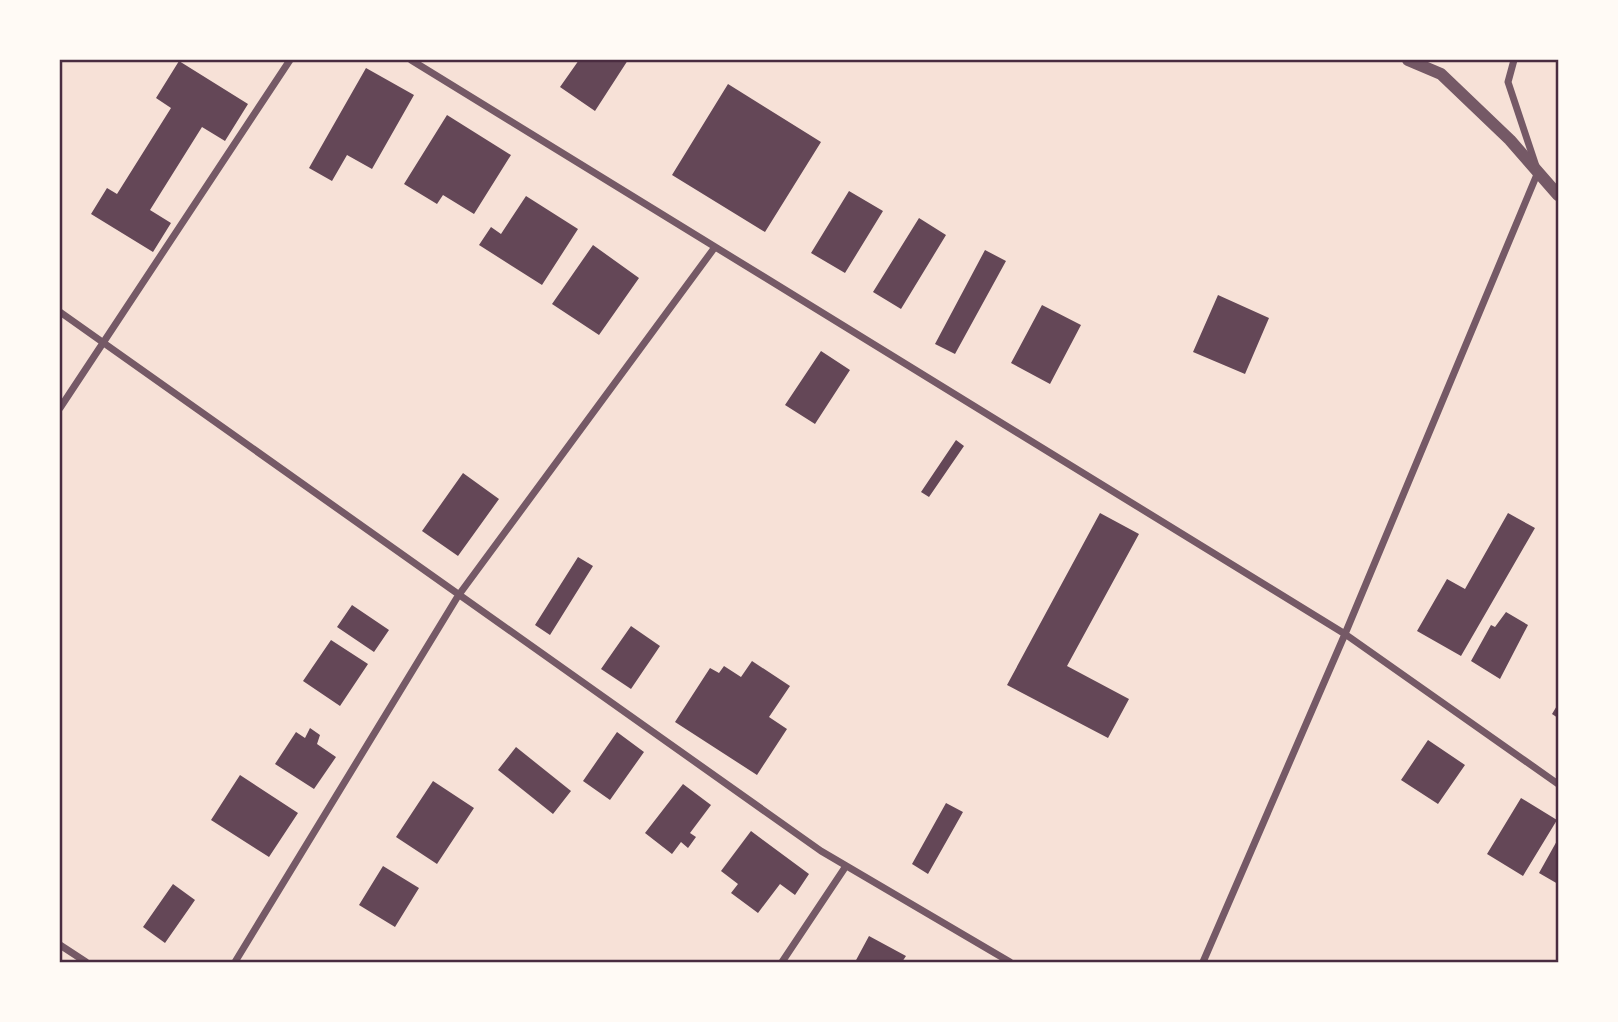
<svg xmlns="http://www.w3.org/2000/svg" width="1618" height="1022" font-family="Montserrat,sans-serif">
	<style>
		.building { fill: #644757 }
		.lines { fill: none; stroke-linecap: round; stroke-linejoin: round }
		.minor { stroke: #755966; stroke-width: 7 }
		.tertiary { stroke: #755966; stroke-width: 12 }
		.neatline { fill: none; stroke: #4a2c40; stroke-width: 2.5 }
	</style>
	<rect width="100%" height="100%" fill="#f7e1d7"/>
	<path class="building" d="M579,60H628L595,111L560,87Z
		M179,61L248,104L225,141L202,127L150,210L171,223L153,252L91,214L107,188L117,194L171,108L156,98Z
		M366,68L414,95L372,169L347,155L332,181L309,168Z
		M728,84L821,142L765,232L672,175Z
		M447,115L511,155L474,214L443,195L437,204L404,184Z
		M849,191L883,211L845,273L811,253Z
		M526,196L578,229L542,285L479,245L491,227L501,234Z
		M919,218L946,235L901,309L873,292Z
		M593,245L639,278L599,335L552,304Z
		M985,250L1006,261L955,354L935,344Z
		M1218,295L1269,318L1245,374L1193,352Z
		M1042,305L1081,325L1050,384L1011,363Z
		M821,351L850,370L815,424L785,405Z
		M956,440L964,446L929,497L921,492Z
		M463,473L499,499L458,556L422,531Z
		M1100,513L1139,534L1067,666L1129,699L1108,738L1007,685Z
		M1508,513L1535,528L1461,656L1417,631L1447,579L1465,589Z
		M578,557L593,566L550,635L535,625Z
		M352,605L389,630L374,652L337,627Z
		M1506,612L1528,625L1500,679L1471,661L1491,625L1495,627Z
		M631,626L660,646L631,689L601,669Z
		M331,640L368,664L340,706L303,681Z
		M752,661L790,686L769,717L787,729L757,775L675,722L710,668L719,673L724,666L741,677Z
		M1558,704V718L1552,714Z
		M310,728L320,735L317,744L336,757L314,789L275,764L296,732L305,738Z
		M617,732L644,752L610,800L583,781Z
		M1428,740L1465,765L1438,804L1401,780Z
		M516,747L571,791L553,814L498,770Z
		M240,775L298,813L269,857L211,820Z
		M433,781L474,808L437,864L396,837Z
		M683,784L711,805L690,833L696,837L688,848L681,842L672,854L645,833Z
		M1521,798L1557,820L1523,876L1487,854Z
		M946,803L963,812L928,874L912,864Z
		M751,831L809,874L795,895L780,884L758,913L731,893L738,884L721,871Z
		M1558,839V884L1539,873Z
		M383,866L419,888L395,927L359,905Z
		M173,884L195,900L165,943L143,927Z
		M869,936L906,956L902,962H855Z"/>
	<g class="lines">
		<path class="minor" d="M411,60L1345,634L1558,784
			M60,312L821,851L1010,962
			M60,408L290,60
			M60,945L86,962
			M235,962L458,596L715,247
			M782,962L846,866
			M1203,962L1345,634L1538,172L1508,82L1514,60"/>
		<path class="tertiary" d="M1408,60L1441,74L1510,140L1558,195"/>
	</g>
	<rect width="1618" height="1022" fill="none" stroke="#fffaf5" stroke-width="122"/>
	<rect x="61" y="61" width="1496" height="900" class="neatline"/>
</svg>
